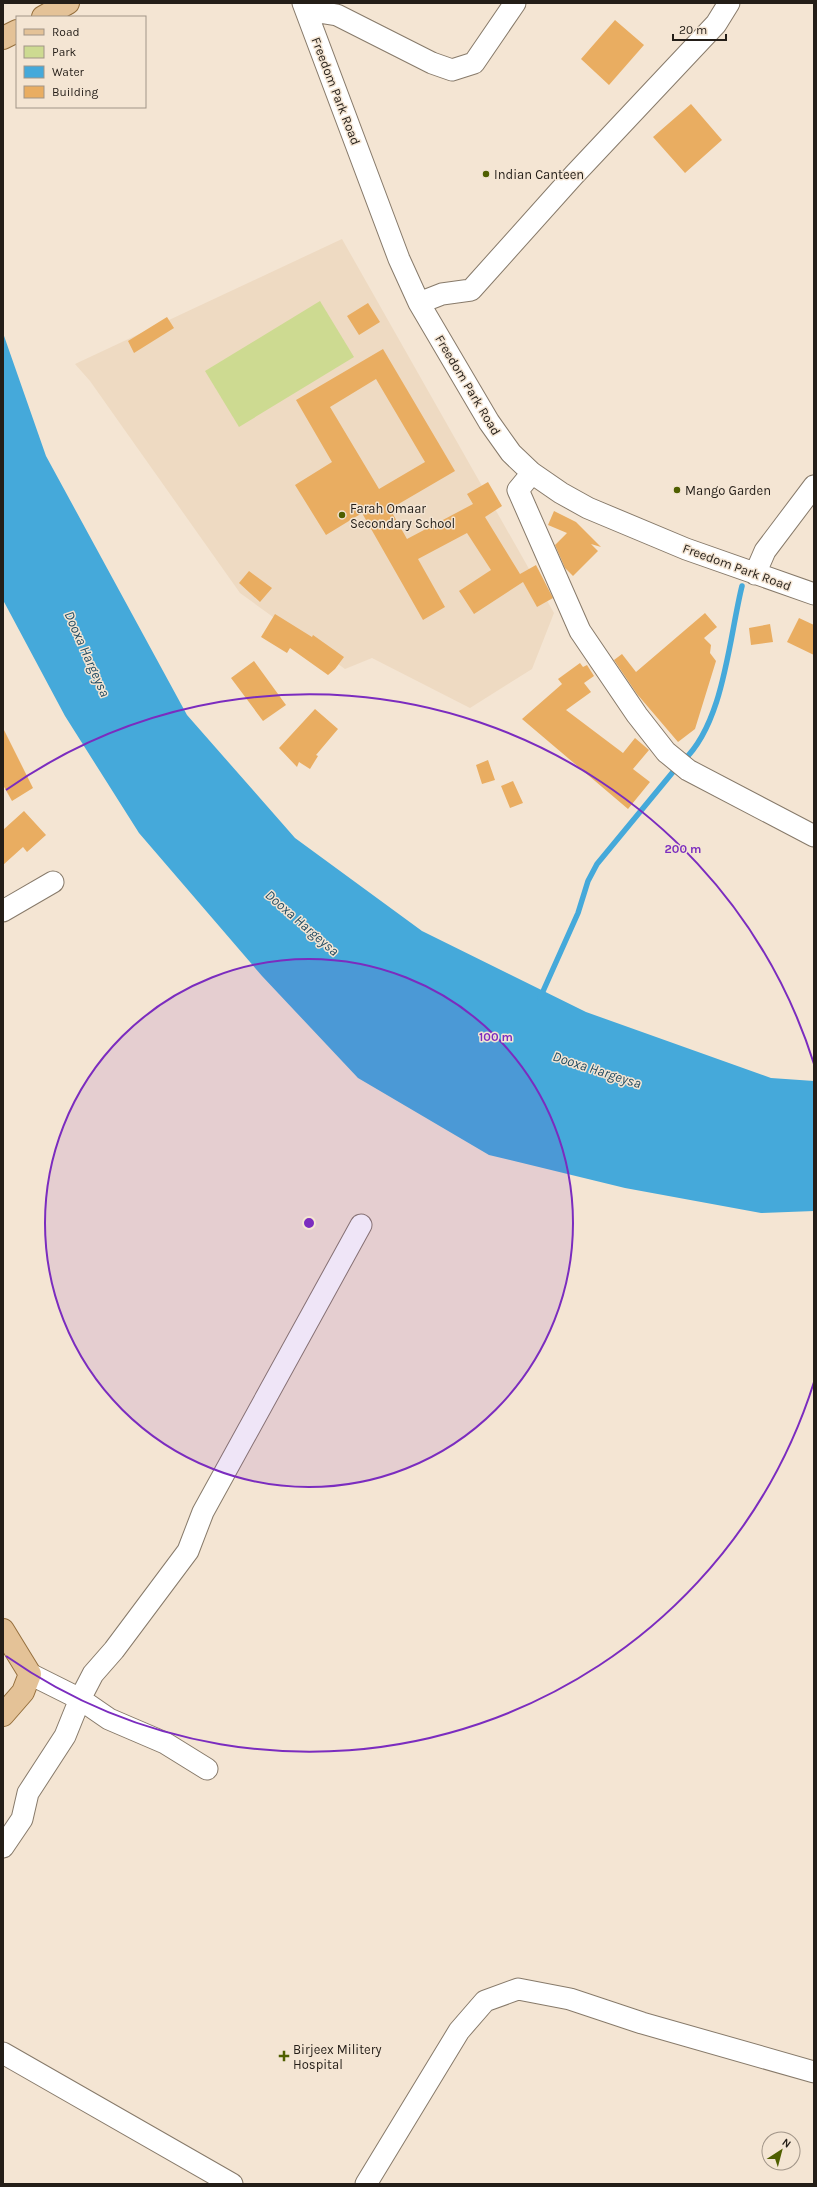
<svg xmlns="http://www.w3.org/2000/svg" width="817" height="2187" font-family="Karla,sans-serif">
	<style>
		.built { fill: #eedac2 }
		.green { fill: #cdda91 }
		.water { fill: #45a9da }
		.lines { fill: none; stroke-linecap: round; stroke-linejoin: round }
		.stream { stroke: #45a9da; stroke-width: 5.5 }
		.building { fill: #e9ad61; fill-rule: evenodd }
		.minor-casing { stroke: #877a6a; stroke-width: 23 }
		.major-casing { stroke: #956f3d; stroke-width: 24 }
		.minor { stroke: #fff; stroke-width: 21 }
		.major { stroke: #e4c297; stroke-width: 22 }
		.ring { fill: none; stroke: #7b2cbf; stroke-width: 2 }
		.poi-dot { fill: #4f5f00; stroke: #f4e5d3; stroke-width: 1.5 }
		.labels { text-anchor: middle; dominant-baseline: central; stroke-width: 3; stroke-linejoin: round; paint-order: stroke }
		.street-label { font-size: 13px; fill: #241e18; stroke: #f4e5d3 }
		.poi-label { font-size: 13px; fill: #241e18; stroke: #f4e5d3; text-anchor: start }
		.water-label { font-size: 14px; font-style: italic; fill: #244d63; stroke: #f4e5d3 }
		.centre { fill: #7b2cbf; stroke: #f4e5d3; stroke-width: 2 }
		.ring-label { font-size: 12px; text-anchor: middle; font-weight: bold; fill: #7b2cbf; stroke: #f4e5d3; stroke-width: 3; stroke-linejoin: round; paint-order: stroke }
	</style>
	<rect width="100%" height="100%" fill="#f4e5d3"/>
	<path class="built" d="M342,239L554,613L532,669L470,708L372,658L345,669L240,593L90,381L75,364Z"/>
	<path class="green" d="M320,301L354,357L239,427L205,371Z"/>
	<path class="water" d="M3,333L46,456L187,715L295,838L422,931L586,1012L771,1078L814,1081V1211L761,1213L625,1188L489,1155L358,1078L262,976L139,833L65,716L3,600Z"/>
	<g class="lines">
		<path class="stream" d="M683,761C724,723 729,638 742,586
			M540,998L578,913L588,881L597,864L677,767"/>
	</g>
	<path class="building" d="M615,20L644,45L609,85L581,59Z
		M691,104L722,140L685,173L653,137Z
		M368,303L380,322L359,335L347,316Z
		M167,317L174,328L134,353L128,341Z
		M383,349L455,471L390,509L407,539L473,504L467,494L488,482L502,506L485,517L520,574L536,565L553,598L537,607L523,582L474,614L459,591L491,570L467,533L418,559L445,607L423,620L362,513L326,535L295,485L332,462L296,400ZM376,379L425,462L379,489L330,407Z
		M554,511L576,522L601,547L591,544L598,551L573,576L565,568L555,545L567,533L548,525Z
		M249,571L272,588L260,602L239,583Z
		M705,613L717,627L704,638L711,645L710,653L716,661L695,729L678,742L637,694L614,660L622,654L636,672Z
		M275,614L312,637L313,635L344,657L335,669L328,675L290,648L287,653L261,637Z
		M799,618L814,625V655L787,642Z
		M770,624L773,642L751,645L749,628Z
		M254,661L286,705L263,721L231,678Z
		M580,663L583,667L587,665L594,676L584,683L591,692L566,710L623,753L635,738L649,750L633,769L650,782L628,809L522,719L562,684L558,679Z
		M315,709L338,729L316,755L318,756L310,769L299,762L297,767L279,748Z
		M3,728L33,788L12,801L3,785Z
		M488,760L495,780L482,784L476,765Z
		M513,781L523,803L510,808L501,786Z
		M24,811L46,835L27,852L23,847L3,865V830Z"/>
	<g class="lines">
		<g class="minor-casing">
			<path id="minor" d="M303,3L399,259L419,303L489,422L511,453L532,473L561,493L588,508L686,549L814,594
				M306,10L337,15L432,63L452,70L474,63L515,3
				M419,303L442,294L471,290L574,175L716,24L729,3
				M532,473L518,490L580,631L637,715L666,752L688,770L814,836
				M755,574L765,551L814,486
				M3,911L53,882
				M30,1674L80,1699L93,1674L114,1650L188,1551L203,1512L361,1225
				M3,1847L22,1819L28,1793L65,1736L80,1699L109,1719L165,1743L207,1769
				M3,2053L232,2184
				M366,2184L459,2031L485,2001L518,1989L570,1999L642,2023L814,2072"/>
		</g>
		<g class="major-casing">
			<path id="major" d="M43,17L68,3
				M3,38L17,31
				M3,1630L30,1674L23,1692L3,1715"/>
		</g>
		<use href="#minor" class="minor"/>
		<use href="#major" class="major"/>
	</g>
	<circle cx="309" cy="1223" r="264" fill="#7b2cbf" fill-opacity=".12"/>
	<g class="ring">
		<circle cx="309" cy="1223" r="264"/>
		<path d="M814 1382A529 529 0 0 1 6 1656M6 790A529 529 0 0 1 814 1064"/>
	</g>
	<g class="poi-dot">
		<circle cx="486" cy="174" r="4"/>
		<circle cx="677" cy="490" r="4"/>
		<circle cx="342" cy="515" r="4"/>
		<path d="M282 2050h4v4h4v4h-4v4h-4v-4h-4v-4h4z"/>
	</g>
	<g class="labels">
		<g class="street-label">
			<text transform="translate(336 91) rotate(69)">Freedom Park Road</text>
			<text transform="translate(468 385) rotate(59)">Freedom Park Road</text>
			<text transform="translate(737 567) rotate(20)">Freedom Park Road</text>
		</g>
		<g class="poi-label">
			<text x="494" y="174">Indian Canteen</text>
			<text x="685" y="490">Mango Garden</text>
			<text x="350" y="508">Farah Omaar<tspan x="350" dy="15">Secondary School</tspan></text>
			<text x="293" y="2049">Birjeex Militery<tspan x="293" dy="15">Hospital</tspan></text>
		</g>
		<g class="water-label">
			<text transform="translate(87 654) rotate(66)">Dooxa Hargeysa</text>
			<text transform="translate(302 923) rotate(41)">Dooxa Hargeysa</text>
			<text transform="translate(597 1070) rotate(18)">Dooxa Hargeysa</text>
		</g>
	</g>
	<circle cx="309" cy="1223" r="6" class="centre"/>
	<g class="ring-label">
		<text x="683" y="853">200 m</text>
		<text x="496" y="1041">100 m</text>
	</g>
	<rect width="817" height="2187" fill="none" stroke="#241e18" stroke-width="8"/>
	<rect x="16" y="16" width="130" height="92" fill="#f4e5d3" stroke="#a19588"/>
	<rect x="24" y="29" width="20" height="6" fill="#e4c297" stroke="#a19588"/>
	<text x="52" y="36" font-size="12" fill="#241e18">Road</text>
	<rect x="24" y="46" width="20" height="12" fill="#cdda91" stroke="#a19588"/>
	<text x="52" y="56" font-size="12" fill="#241e18">Park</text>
	<rect x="24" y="66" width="20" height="12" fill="#45a9da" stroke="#a19588"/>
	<text x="52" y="76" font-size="12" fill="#241e18">Water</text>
	<rect x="24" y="86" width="20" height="12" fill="#e9ad61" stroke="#a19588"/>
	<text x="52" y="96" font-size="12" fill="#241e18">Building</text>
	<g transform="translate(781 2151) rotate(36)"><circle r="19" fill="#f4e5d3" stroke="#a19588"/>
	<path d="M0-3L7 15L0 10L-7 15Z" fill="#4f5f00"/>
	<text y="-6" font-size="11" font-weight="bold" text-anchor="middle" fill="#241e18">N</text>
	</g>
	<path d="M673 34v6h53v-6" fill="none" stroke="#241e18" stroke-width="2"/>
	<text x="679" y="34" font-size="12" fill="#241e18" stroke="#f4e5d3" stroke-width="3" paint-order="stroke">20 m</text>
</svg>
